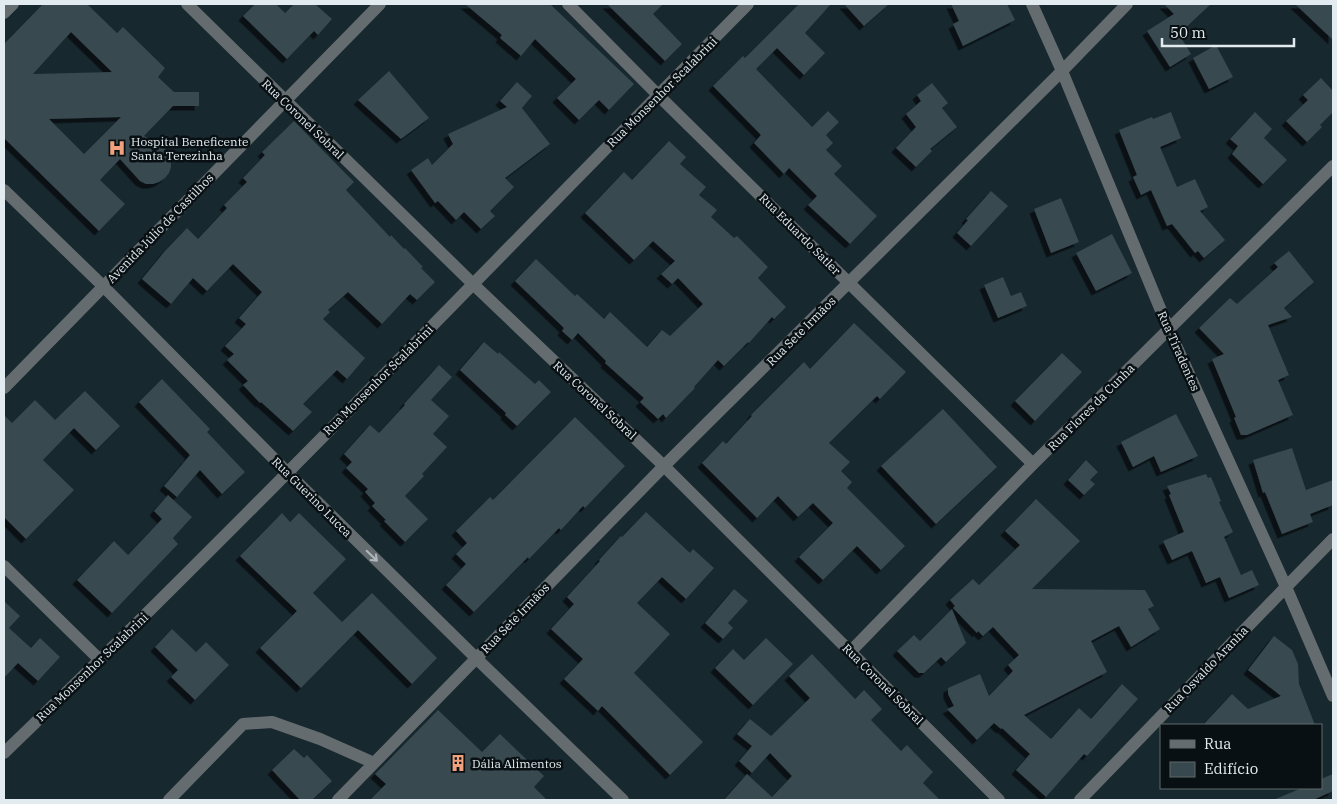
<svg xmlns="http://www.w3.org/2000/svg" width="1337" height="804" font-family="'IBM Plex Serif',serif">
	<style>
		.building { fill: #37484f; fill-rule: evenodd; filter: url(#shadow) }
		.lines { fill: none; stroke-linecap: round; stroke-linejoin: round }
		.minor { stroke: #646c6f; stroke-width: 12 }
		.oneway { stroke: #afb8bc }
		.labels { text-anchor: middle; dominant-baseline: central; stroke-width: 5; stroke-linejoin: round; paint-order: stroke }
		.street-label { font-size: 12px; fill: #e1ebf0; stroke: #091013 }
		.poi-label { font-size: 12px; fill: #e1ebf0; stroke: #091013; text-anchor: start }
	</style>
	<defs>
		<filter id="shadow"><feDropShadow dx="-4.5" dy="4.5" stdDeviation="0" flood-color="#0009"/></filter>
	</defs>
	<rect width="100%" height="100%" fill="#18282f"/>
	<path class="building" d="M43,4H87L117,33L123,27L165,68L158,77L174,92H199V106H173L144,136L164,148L169,153L171,160V167L169,173L165,178L159,182L153,184H146L140,181L120,159L100,180L125,204L99,231L4,138V44ZM71,32L112,72L33,74ZM121,117L84,154L49,119Z
		M255,4H276L285,13L294,4H315L332,19L318,35L314,31L287,59L243,16Z
		M465,4H550L634,84L609,110L599,100L579,120L557,98L576,79L535,39L521,56L500,38L502,35Z
		M607,4H663L653,14L682,44L665,61Z
		M799,4H831L805,33L825,53L804,75L777,48L756,69L812,127L828,111L839,122L826,135L833,143L826,150L842,166L834,174L877,216L850,244L808,205L817,196L789,168L784,174L754,143L761,135L713,86L743,56L745,58Z
		M844,4H889L864,26Z
		M951,4H1007L1015,20L963,46L953,24L959,21Z
		M1164,4H1211L1179,34L1191,54L1170,67L1147,31L1174,14Z
		M1295,4H1333V40Z
		M1216,45L1233,77L1209,89L1193,58Z
		M389,71L429,118L401,139L358,100Z
		M1321,78L1333,91V112L1320,125L1322,127L1307,142L1286,121L1308,100L1303,95Z
		M517,82L532,96L522,108L550,144L505,178L514,187L490,211L495,216L481,229L464,212L456,220L438,201L435,203L411,170L428,158L432,165L453,144L448,134L507,107L500,101Z
		M932,83L948,103L942,108L957,127L930,149L932,151L916,167L896,148L916,127L906,114L921,101L917,95Z
		M1171,112L1181,138L1160,147L1177,187L1195,179L1208,207L1200,211L1225,240L1204,258L1198,251L1195,253L1172,224L1167,226L1151,190L1141,195L1133,177L1137,175L1119,130L1152,117L1153,119Z
		M1255,112L1272,129L1264,138L1287,160L1263,184L1232,154L1238,146L1230,139Z
		M294,121L354,182L346,190L390,237L391,235L404,249L405,248L423,267L421,268L435,282L417,300L410,294L382,324L348,292L328,310L330,312L323,319L365,358L347,379L337,370L303,404L312,412L293,431L261,402L260,403L243,385L248,381L227,360L234,354L225,346L246,324L239,318L262,292L233,264L207,291L193,278L171,304L142,279L165,251L187,228L198,239L227,208L224,205L247,182L243,178L265,155L262,152Z
		M669,141L686,157L680,164L706,187L699,195L717,210L711,217L734,238L737,236L768,267L758,278L786,307L774,319L772,317L749,343L748,342L724,366L718,360L694,387L695,388L666,418L663,414L658,419L640,402L644,398L605,363L606,361L578,333L572,340L562,331L564,328L515,281L536,259L575,296L577,294L604,319L610,312L647,347L662,330L670,336L703,304L678,278L672,284L661,274L675,261L653,241L634,260L585,213L624,172L632,180Z
		M991,191L1008,206L971,246L957,233L968,220L966,219Z
		M1061,198L1079,242L1051,253L1034,209Z
		M1112,234L1132,273L1096,291L1076,253Z
		M1289,251L1314,282L1284,308L1292,317L1268,325L1289,375L1278,380L1293,415L1247,435H1241L1234,418L1236,417L1212,359L1224,354L1199,328L1230,298L1237,304L1278,267L1274,263Z
		M1003,277L1011,296L1021,292L1027,306L998,318L984,285Z
		M854,323L906,372L880,399L877,396L829,443L850,462L841,471L852,482L847,488L905,546L881,570L857,546L823,580L799,557L833,523L813,503L798,517L778,496L757,518L702,463L723,441L726,444L752,416L751,415L804,362L810,369Z
		M484,342L498,354L499,352L535,384L539,380L551,392L517,426L505,415L506,413L460,370Z
		M1062,353L1082,372L1035,421L1015,401Z
		M439,365L452,377L431,400L449,416L433,434L447,447L422,474L424,476L405,496L428,519L405,542L384,521L386,520L372,506L375,503L365,492L368,489L346,468L352,462L344,454L370,425L379,433L405,405L404,404Z
		M162,379L210,429L207,432L245,472L222,494L200,470L177,497L164,486L190,455L139,402Z
		M85,391L120,426L96,450L74,428L43,460L74,490L26,539L4,517V415L12,423L35,400L55,420Z
		M943,409L997,467L936,524L881,466Z
		M1176,414L1198,456L1161,472L1154,456L1133,467L1121,442Z
		M575,417L625,466L585,508L583,506L561,530L559,528L529,559L528,557L474,612L446,585L466,564L456,554L467,543L456,531L490,497L493,500Z
		M1292,448L1306,490L1333,480V505L1310,514L1313,522L1282,534L1265,492L1263,493L1253,460Z
		M1086,460L1098,472L1090,480L1095,484L1084,495L1068,480Z
		M1206,474L1208,478L1211,477L1221,501L1219,502L1233,532L1224,537L1241,575L1252,570L1259,585L1229,598L1220,577L1206,583L1192,551L1172,560L1163,541L1184,532L1169,495L1171,494L1167,486Z
		M168,495L192,517L173,538L178,544L112,613L77,580L114,541L128,555L162,519L154,511Z
		M1036,499L1080,541L1032,589L1145,590L1154,606L1148,609L1160,629L1131,647L1119,626L1091,641L1107,672L1024,715L1051,739L1079,708L1091,719L1122,684L1138,699L1087,756L1084,754L1046,797L1016,770L1030,754L1002,728L1001,729L994,723L977,740L947,709L954,706L948,694V688L980,674L989,696L1013,671L1008,665L1019,655L993,627L983,636L978,631L977,633L953,608L955,606L950,600L973,579L979,585L1020,545L1005,531Z
		M646,512L690,553L693,549L714,568L686,599L662,577L637,603L670,634L634,673L703,742L670,775L602,706L598,711L564,679L583,659L551,629L574,604L567,597L600,561L599,560L621,536L622,537Z
		M282,513L290,522L299,513L346,559L313,593L342,622L372,593L437,658L412,684L358,630L301,688L260,648L297,611L240,556Z
		M734,589L748,601L728,623L733,628L723,639L705,623Z
		M4,601L20,616L9,628L31,648L40,638L60,657L38,681L18,663L4,678Z
		M952,609L966,643L946,662L941,657L924,673H919L897,651L914,635L920,641Z
		M172,629L196,652L206,642L229,665L195,700L171,677L178,670L155,647Z
		M1274,636L1292,650L1298,664L1299,684L1315,725H1203L1232,694L1248,709L1281,696L1248,670Z
		M766,638L793,664L753,705L715,668L733,649L744,660Z
		M812,654L855,699L864,690L882,709L871,720L901,751L907,745L933,772L923,783L940,800H724L747,774L772,797L792,776L770,753L752,773L739,761L752,746L737,734L750,719L771,736L810,698L789,676Z
		M438,710L482,752L500,734L544,776L534,787L547,800H370L386,784L375,774Z
		M294,749L304,758L307,755L332,781L312,800H300L272,770Z
		M1333,774V791L1313,800H1273L1302,788H1321V779Z"/>
	<g class="lines">
		<path class="minor" d="M187,4L473,284L664,466L999,800
			M568,4L658,95L1033,464
			M1032,4L1062,71L1169,330L1286,587L1333,696
			M4,13L13,4
			M4,190L103,286L287,472L476,658L623,800
			M4,388L380,4
			M4,566L100,660
			M851,651L1033,464L1333,166
			M4,753C257,509 501,254 748,4
			M169,800L243,724L272,722L320,739L374,763
			M338,800L664,466L1062,71L1127,4
			M1080,800L1286,587L1333,539"/>
	</g>
	<defs><path id="oneway-shaft" d="M-6 0H5M1.5-3L5.5 0L1.5 3" fill="none" stroke-width="1.6" stroke-linecap="round" stroke-linejoin="round" transform="scale(1.25)"/></defs>
	<use class="oneway" href="#oneway-shaft" transform="translate(372 556) rotate(44)"/>
	<defs>
		<g id="hospital-bare" transform="scale(1.35)"><path d="M-5-5h3v3.5h4V-5h3V5h-3V1.5h-4V5h-3Z" fill="#f1a17b" stroke="#091013" stroke-width="2.5" paint-order="stroke"/></g>
		<g id="building-bare" transform="scale(1.35)"><path d="M-4-6H4V6H1V3H-1V6H-4ZM-2.5-4.3h1.7v1.8h-1.7ZM.8-4.3h1.7v1.8H.8ZM-2.5-1h1.7V.8h-1.7ZM.8-1h1.7V.8H.8Z" fill="#f1a17b" stroke="#091013" stroke-width="2.5" paint-order="stroke"/></g>
	</defs>
	<g fill-rule="evenodd">
		<use href="#hospital-bare" x="117" y="148"/>
		<use href="#building-bare" x="458" y="763"/>
	</g>
	<g class="labels">
		<g class="street-label">
			<text transform="translate(662 92) rotate(-45)">Rua Monsenhor Scalabrini</text>
			<text transform="translate(303 119) rotate(44)">Rua Coronel Sobral</text>
			<text transform="translate(160 228) rotate(-46)">Avenida Júlio de Castilhos</text>
			<text transform="translate(800 234) rotate(45)">Rua Eduardo Satler</text>
			<text transform="translate(801 331) rotate(-45)">Rua Sete Irmãos</text>
			<text transform="translate(1179 351) rotate(66)">Rua Tiradentes</text>
			<text transform="translate(378 380) rotate(-45)">Rua Monsenhor Scalabrini</text>
			<text transform="translate(595 400) rotate(43)">Rua Coronel Sobral</text>
			<text transform="translate(1091 407) rotate(-45)">Rua Flores da Cunha</text>
			<text transform="translate(312 497) rotate(45)">Rua Guerino Lucca</text>
			<text transform="translate(515 618) rotate(-46)">Rua Sete Irmãos</text>
			<text transform="translate(92 667) rotate(-44)">Rua Monsenhor Scalabrini</text>
			<text transform="translate(1206 669) rotate(-46)">Rua Osvaldo Aranha</text>
			<text transform="translate(883 684) rotate(45)">Rua Coronel Sobral</text>
		</g>
		<g class="poi-label">
			<text x="131" y="141">Hospital Beneficente<tspan x="131" dy="14">Santa Terezinha</tspan></text>
			<text x="472" y="763">Dália Alimentos</text>
		</g>
	</g>
	<rect width="1337" height="804" fill="none" stroke="#e1ebf0" stroke-width="10"/>
	<rect x="1160" y="724" width="162" height="65" fill="#091013" stroke="#5f686b"/>
	<rect x="1170" y="740" width="25" height="8" fill="#646c6f" stroke="#5f686b"/>
	<text x="1204" y="749" font-size="15" fill="#e1ebf0">Rua</text>
	<rect x="1170" y="762" width="25" height="15" fill="#37484f" stroke="#5f686b"/>
	<text x="1204" y="774" font-size="15" fill="#e1ebf0">Edifício</text>
	<path d="M1162 38v8h132v-8" fill="none" stroke="#e1ebf0" stroke-width="2.5"/>
	<text x="1170" y="38" font-size="15" fill="#e1ebf0" stroke="#091013" stroke-width="4" paint-order="stroke">50 m</text>
</svg>
